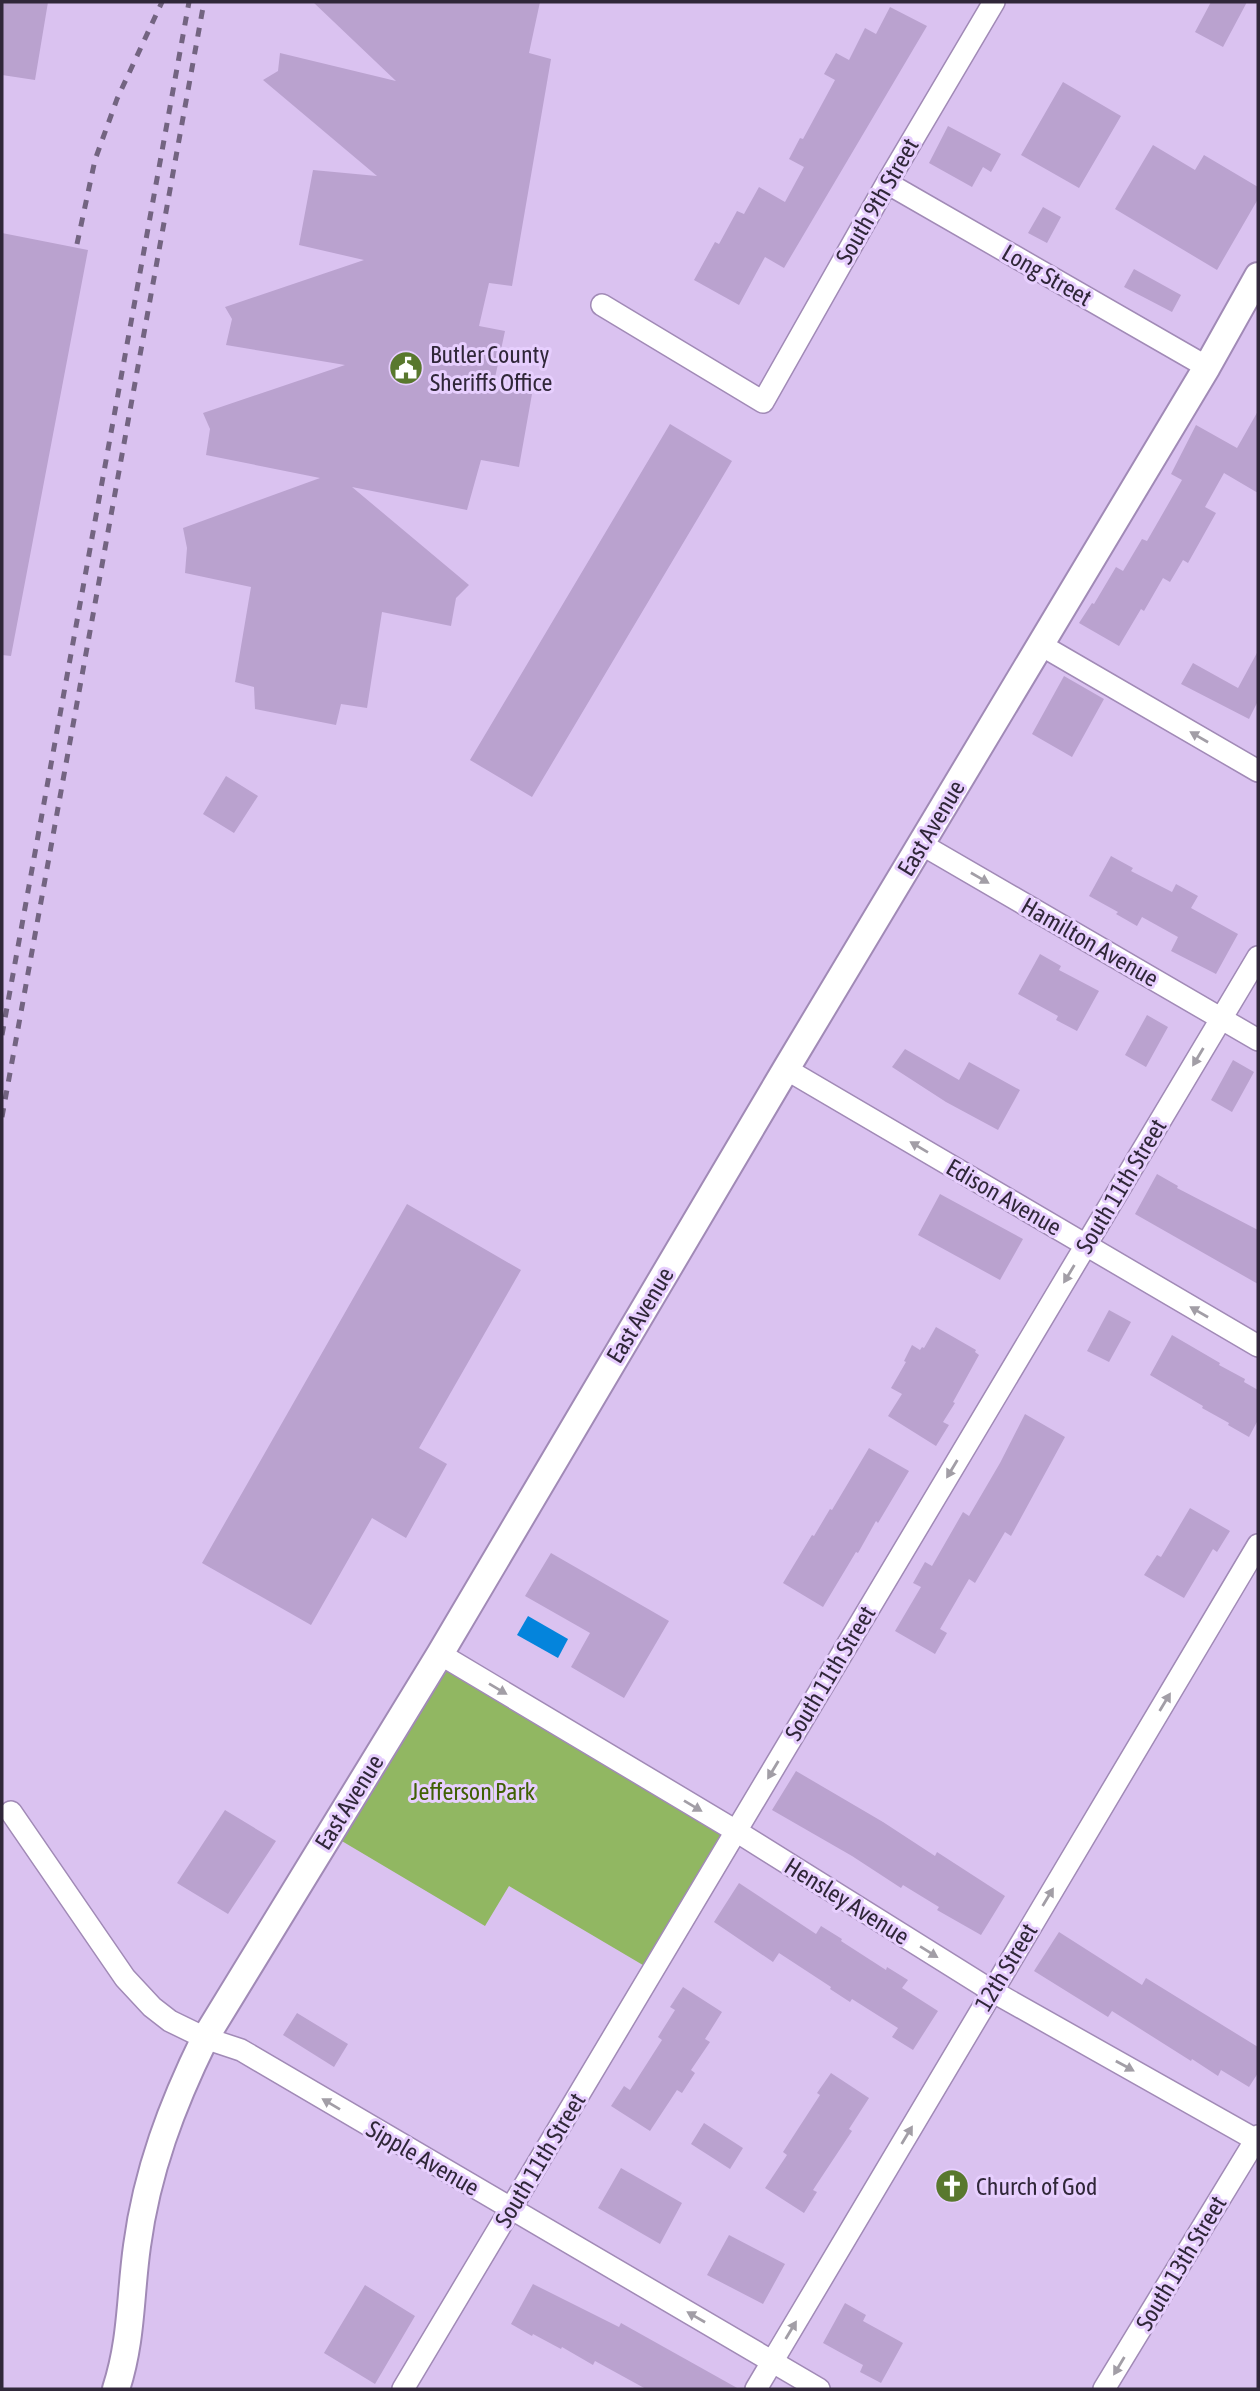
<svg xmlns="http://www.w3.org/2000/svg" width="1260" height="2391" font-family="'Asap Condensed',sans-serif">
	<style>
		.green { fill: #91b762 }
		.water { fill: #0484dc }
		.building { fill: #baa2cf }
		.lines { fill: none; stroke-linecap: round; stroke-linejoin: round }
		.minor-casing { stroke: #a18ab6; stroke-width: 24 }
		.tertiary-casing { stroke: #a18ab6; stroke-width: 30 }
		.minor { stroke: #fff; stroke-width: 21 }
		.tertiary { stroke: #fff; stroke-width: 26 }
		.rail { stroke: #736481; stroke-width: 5; stroke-dasharray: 9 9; stroke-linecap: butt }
		.oneway { fill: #a29ea6 }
		.labels { text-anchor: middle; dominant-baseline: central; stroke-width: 6; stroke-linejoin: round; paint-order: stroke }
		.street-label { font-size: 24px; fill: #302739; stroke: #e7cffe }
		.poi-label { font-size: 24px; fill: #302739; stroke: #e7cffe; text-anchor: start }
		.park-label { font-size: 24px; fill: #406004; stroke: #e7cffe }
	</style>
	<rect width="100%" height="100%" fill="#dac2f0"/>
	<path class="green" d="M440,1654L736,1831L653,1971L509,1886L485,1926L330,1834Z"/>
	<path class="water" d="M528,1616L568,1639L558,1658L517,1635Z"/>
	<path class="building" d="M2,2H48L35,80L2,75Z
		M313,2H540L529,53L551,59L512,286L489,283L479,326L505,331L493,387L532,394L519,467L481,460L467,510L352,487L469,585L456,598L451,626L382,612L367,708L341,704L336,725L255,709L254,687L235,682L251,587L185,573L187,548L183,528L320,478L206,455L210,429L203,413L345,365L226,345L232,319L225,307L364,260L299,245L313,170L377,176L263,80L278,71L280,53L396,81Z
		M1211,2H1247L1223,47L1195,32Z
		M890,7L927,26L784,268L765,257L739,305L694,280L715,242L719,244L737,211L744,214L759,187L785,202L804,167L789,159L800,138L803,139L835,80L824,74L836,53L849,60L865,28L876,34Z
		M1063,82L1121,116L1079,188L1021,155Z
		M948,126L1001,154L991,172L983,167L972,187L929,163Z
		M1153,145L1195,170L1204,155L1258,187V199L1217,270L1115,209Z
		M1043,207L1061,217L1047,243L1028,233Z
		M2,233L88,250L11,656L2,655Z
		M1134,269L1181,295L1172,312L1124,287Z
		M1258,411V493L1224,473L1205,507L1216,513L1188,563L1183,560L1170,582L1163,578L1144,611L1141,609L1119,646L1079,623L1092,603L1094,604L1116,567L1123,571L1142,539L1147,541L1182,480L1171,474L1196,425L1237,448Z
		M670,424L732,461L532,797L470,760Z
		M1258,651V701L1249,719L1181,684L1193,663L1238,688Z
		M1064,676L1104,699L1072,757L1032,734Z
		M226,776L258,796L234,833L203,814Z
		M1111,856L1133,868L1131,871L1172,892L1176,884L1198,896L1191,908L1238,934L1216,974L1171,951L1178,937L1142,917L1137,926L1116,914L1118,912L1089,896Z
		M1040,954L1061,966L1059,970L1099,991L1077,1031L1056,1020L1058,1016L1018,994Z
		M1147,1015L1168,1027L1146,1067L1125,1055Z
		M905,1049L959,1080L969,1062L1020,1090L998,1130L946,1102L892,1067Z
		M1233,1060L1254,1072L1232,1112L1211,1100Z
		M1157,1174L1178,1186L1177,1188L1258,1230V1284L1135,1214Z
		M940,1194L1023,1239L1000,1280L918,1235Z
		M407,1204L521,1270L419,1448L447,1464L406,1538L372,1518L311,1625L202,1563Z
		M1109,1310L1131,1322L1109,1362L1087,1351Z
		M936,1327L976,1350L975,1352L979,1355L953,1402L955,1403L943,1422L949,1425L936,1446L888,1416L902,1394L891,1388L906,1362L904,1361L912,1345L920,1350L922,1347L924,1348Z
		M1172,1335L1220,1363L1219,1365L1245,1379L1244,1382L1258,1390V1420L1249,1437L1228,1425L1229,1423L1202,1408L1203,1406L1150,1375Z
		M1025,1414L1065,1437L1011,1536L1005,1532L975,1583L969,1579L940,1629L947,1633L935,1654L895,1631L921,1587L913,1583L925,1562L932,1566L963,1512L969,1516L1000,1463Z
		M869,1448L909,1471L878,1523L876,1521L858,1553L856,1552L823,1607L783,1583L812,1535L814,1536L830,1509L832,1510Z
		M1190,1508L1230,1531L1217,1552L1213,1549L1184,1598L1144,1575L1157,1555L1161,1557Z
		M551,1553L669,1621L624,1698L571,1667L590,1633L525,1596Z
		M796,1771L883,1822L935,1856L937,1852L1005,1896L981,1935L937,1910L939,1907L903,1885L901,1888L852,1856L772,1810Z
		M225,1810L276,1841L228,1914L177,1883Z
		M739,1883L816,1934L821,1926L842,1939L841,1941L886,1970L887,1967L908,1980L902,1988L938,2011L913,2050L892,2037L898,2028L852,1999L850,2002L830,1989L831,1987L779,1953L773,1962L714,1922Z
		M1059,1932L1142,1985L1146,1978L1258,2047V2073L1249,2087L1221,2070L1218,2076L1192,2059L1191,2061L1112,2011L1108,2017L1034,1971Z
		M683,1987L722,2012L705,2039L710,2042L691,2070L695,2073L682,2093L677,2090L650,2131L611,2106L624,2086L630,2090L662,2040L658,2037L675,2010L670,2007Z
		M297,2013L348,2044L334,2067L283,2035Z
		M831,2073L869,2098L849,2129L852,2131L813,2190L817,2192L804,2213L765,2188L787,2155L783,2152L820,2095L817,2093Z
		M704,2123L743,2148L730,2169L691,2144Z
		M621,2168L682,2203L660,2244L598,2208Z
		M729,2235L785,2264L763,2304L707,2275Z
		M533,2284L619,2327L621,2323L739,2389H646L595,2361L593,2365L562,2347L561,2349L533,2334L532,2336L511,2324Z
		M365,2285L415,2316L375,2384L324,2353Z
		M845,2303L866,2315L863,2321L903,2343L881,2383L860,2372L863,2365L823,2343Z"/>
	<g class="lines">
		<g class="minor-casing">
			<path id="minor" d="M887,183L1207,367
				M602,305L763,402L887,183L994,2
				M1041,645L1258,771
				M921,844L1258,1040
				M786,1069L1258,1346
				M440,1654L736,1831L992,1991L1258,2141
				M11,1812L125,1978L152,2007L170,2021L205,2038L241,2050L819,2389
				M403,2389L1258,957
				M756,2389L1258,1545
				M1104,2389L1258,2136"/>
		</g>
		<g class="tertiary-casing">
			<path id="tertiary" d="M116,2389C132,2340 130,2296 137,2246C147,2171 172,2105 205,2038L440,1654L786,1069L1207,367L1258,276"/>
		</g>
		<use href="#minor" class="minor"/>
		<use href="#tertiary" class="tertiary"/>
		<path class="rail" d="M77,244L95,160L117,99L162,2
			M2,1035L189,2
			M2,1117L204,2"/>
	</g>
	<defs><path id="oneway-solid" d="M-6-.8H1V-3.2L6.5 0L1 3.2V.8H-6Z" transform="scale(1.75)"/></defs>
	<g class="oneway">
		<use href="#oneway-solid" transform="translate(1199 737) rotate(-150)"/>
		<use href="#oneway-solid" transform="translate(980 878) rotate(30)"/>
		<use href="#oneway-solid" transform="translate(1198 1057) rotate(121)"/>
		<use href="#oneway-solid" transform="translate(919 1147) rotate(-149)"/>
		<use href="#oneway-solid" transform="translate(1069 1274) rotate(121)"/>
		<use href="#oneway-solid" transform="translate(1199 1312) rotate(-150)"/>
		<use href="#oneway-solid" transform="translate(952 1469) rotate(121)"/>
		<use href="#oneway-solid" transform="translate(498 1689) rotate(31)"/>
		<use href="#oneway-solid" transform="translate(1165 1702) rotate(-59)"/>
		<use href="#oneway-solid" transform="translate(773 1770) rotate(121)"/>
		<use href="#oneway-solid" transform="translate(693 1806) rotate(31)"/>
		<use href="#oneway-solid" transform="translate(1048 1897) rotate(-59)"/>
		<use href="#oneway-solid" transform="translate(929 1952) rotate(32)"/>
		<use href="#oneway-solid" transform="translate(1125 2066) rotate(29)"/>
		<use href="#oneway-solid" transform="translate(331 2104) rotate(-149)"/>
		<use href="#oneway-solid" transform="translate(907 2135) rotate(-59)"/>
		<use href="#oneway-solid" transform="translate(696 2317) rotate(-150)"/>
		<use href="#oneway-solid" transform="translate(791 2330) rotate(-59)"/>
		<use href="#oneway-solid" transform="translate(1119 2366) rotate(121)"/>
	</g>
	<defs>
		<g id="civic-disc" transform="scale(1.75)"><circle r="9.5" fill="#59782e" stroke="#e7cffe"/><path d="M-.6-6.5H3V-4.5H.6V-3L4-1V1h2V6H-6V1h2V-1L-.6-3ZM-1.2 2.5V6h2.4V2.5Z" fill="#fff"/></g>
		<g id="church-disc" transform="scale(1.75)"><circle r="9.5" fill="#59782e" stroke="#e7cffe"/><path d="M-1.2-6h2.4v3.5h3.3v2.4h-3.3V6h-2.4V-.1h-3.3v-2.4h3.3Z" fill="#fff"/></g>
	</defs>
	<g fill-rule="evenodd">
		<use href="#civic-disc" x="406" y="368"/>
		<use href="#church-disc" x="952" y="2186"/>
	</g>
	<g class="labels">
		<g class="street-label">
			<text transform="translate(877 201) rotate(-60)">South 9th Street</text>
			<text transform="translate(1047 275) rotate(30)">Long Street</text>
			<text transform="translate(931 828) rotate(-59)">East Avenue</text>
			<text transform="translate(1090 942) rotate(30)">Hamilton Avenue</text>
			<text transform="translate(1121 1186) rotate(-59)">South 11th Street</text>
			<text transform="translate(1004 1197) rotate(30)">Edison Avenue</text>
			<text transform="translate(640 1315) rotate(-59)">East Avenue</text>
			<text transform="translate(830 1673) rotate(-59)">South 11th Street</text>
			<text transform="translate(349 1802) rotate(-58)">East Avenue</text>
			<text transform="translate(847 1901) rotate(32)">Hensley Avenue</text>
			<text transform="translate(1006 1967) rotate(-59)">12th Street</text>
			<text transform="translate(423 2158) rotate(30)">Sipple Avenue</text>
			<text transform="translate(540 2160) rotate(-59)">South 11th Street</text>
			<text transform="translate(1181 2263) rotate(-59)">South 13th Street</text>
		</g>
		<g class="poi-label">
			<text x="430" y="354">Butler County<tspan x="430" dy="28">Sheriffs Office</tspan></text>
			<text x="976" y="2186">Church of God</text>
		</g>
		<g class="park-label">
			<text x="473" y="1791">Jefferson Park</text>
		</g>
	</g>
	<rect width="1260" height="2391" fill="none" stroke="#302739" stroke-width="7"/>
</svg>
